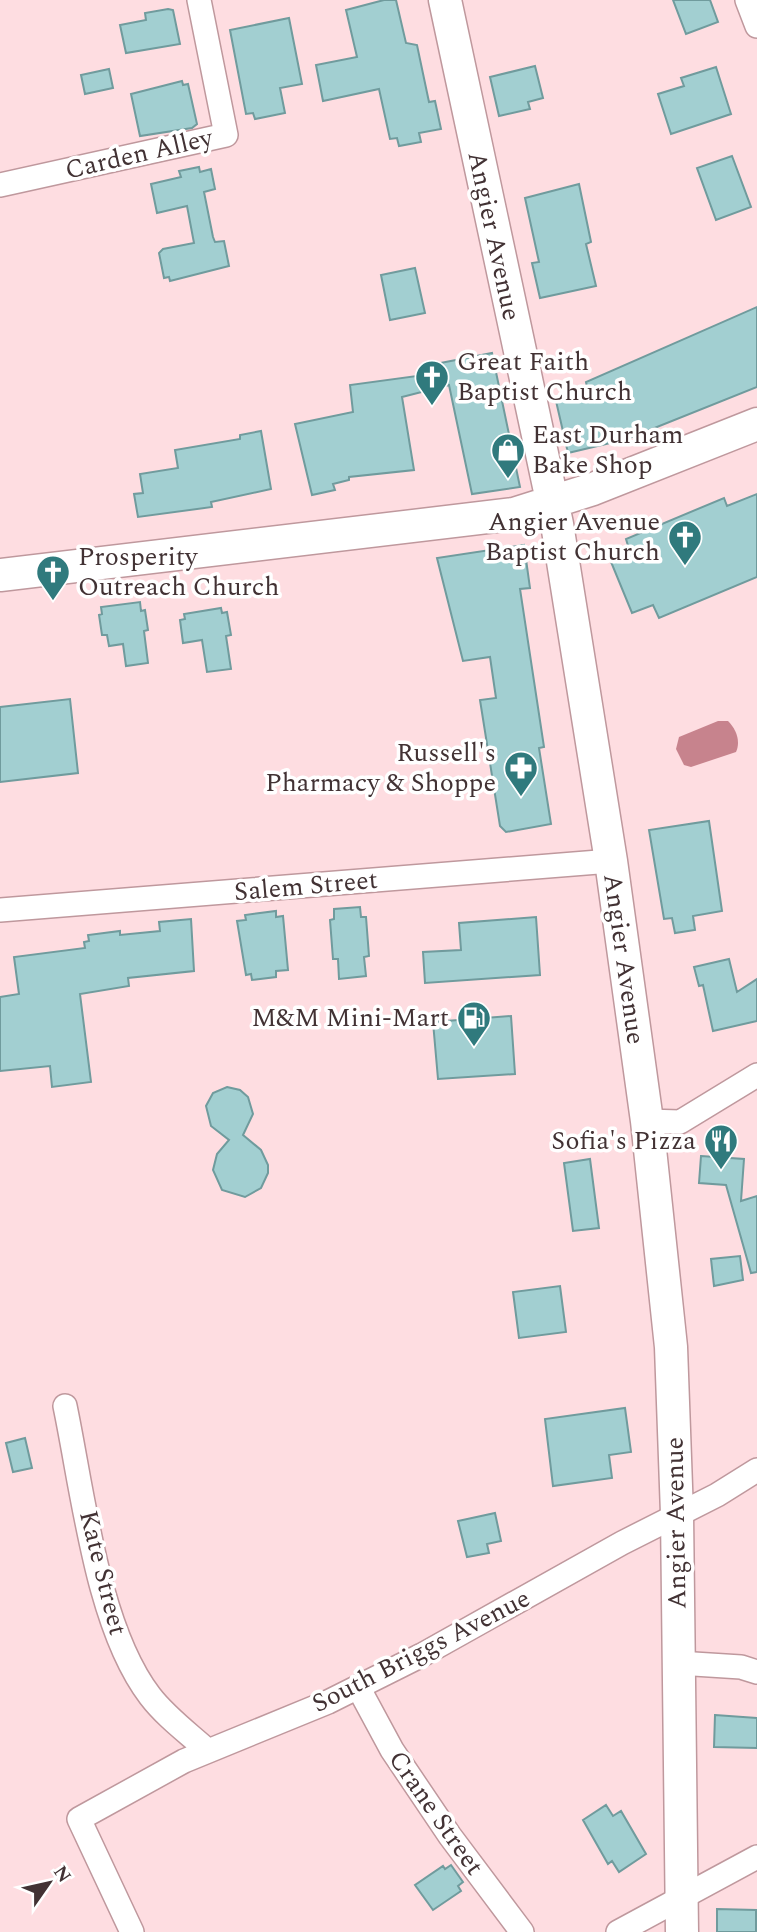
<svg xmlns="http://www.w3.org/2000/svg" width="757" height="1932" font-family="Spectral,serif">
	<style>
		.water { fill: #c7838d }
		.building { fill: #a2cfd1; stroke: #709b9d; stroke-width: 2 }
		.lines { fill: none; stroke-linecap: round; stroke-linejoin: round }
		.street-casing { stroke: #bf989d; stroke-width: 26 }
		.secondary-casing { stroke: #bf989d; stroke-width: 35 }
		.street { stroke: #fff; stroke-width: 23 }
		.secondary { stroke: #fff; stroke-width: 32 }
		.labels { text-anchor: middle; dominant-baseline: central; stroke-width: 7; stroke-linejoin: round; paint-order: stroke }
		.street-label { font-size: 26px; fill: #423234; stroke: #fff }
		.poi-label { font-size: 26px; fill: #423234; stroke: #fff; text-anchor: end }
	</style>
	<rect width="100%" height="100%" fill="#fedde1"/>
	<path class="water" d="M718,721H728C736,729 741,741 736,752L691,767L684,765L676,749L679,737Z"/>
	<path class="building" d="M384,0H396L406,43L417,45L429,102L435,101L441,129L419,133L421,142L399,146L397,138L390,139L379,89L323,101L316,65L357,57L346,10Z
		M673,0H710L718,22L686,34Z
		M168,9L173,10L180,44L126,53L120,25L146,20L145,13Z
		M289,18L302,84L280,88L285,113L255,119L253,113L246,114L230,30Z
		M535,66L543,98L528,102L530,109L499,116L490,77Z
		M716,67L731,114L671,134L658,94L684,86L681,78Z
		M109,69L113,88L85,94L81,75Z
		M182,81L183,85L188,84L197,124L192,128L140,136L131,94Z
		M732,156L751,207L716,220L697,168Z
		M199,167L200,172L211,169L215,189L204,192L213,237L215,242L224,241L229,266L170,281L169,277L164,278L159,253L163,249L194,243L187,206L157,213L151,184L181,177L179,171Z
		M579,184L591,242L586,244L596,286L540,298L532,263L539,262L525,198Z
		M415,268L425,313L390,320L381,275Z
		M757,307V387L627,439L568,453L556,401L589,395L586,382Z
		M492,353L520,487L472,494L449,385L402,397L414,470L349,477V480L333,484L335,490L312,495L295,424L353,412L350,385L432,374L430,365Z
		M261,431L271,489L211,502L212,507L138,517L134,494L143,493L140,474L178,468L175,450L240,439V435Z
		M757,494V577L659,618L653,605L632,613L609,557L629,549L626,539L724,498L727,506Z
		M524,545L530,588L520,589L544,747L539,748L551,824L506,832L500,826L480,700L496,698L490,657L463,661L437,558Z
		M140,602L141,611L145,610L148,630L144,631L148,663L126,666L123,644L109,646L107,635H102L99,615L102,614L101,607Z
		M221,608L222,613L227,612L231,635L226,636L231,669L207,672L202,640L183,643L180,620L185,619L184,614Z
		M70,699L78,773L0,782V707Z
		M709,821L722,911L693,916L695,930L675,933L672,918L664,919L649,830Z
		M360,907L361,917H366L369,956L364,957L366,976L339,979L338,959H333L330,920L334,919V909Z
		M276,911V917L283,916L288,970L276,971V977L252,980L251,974L246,975L237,921L246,920L245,915Z
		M536,917L540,975L425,983L423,952L461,950L459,923Z
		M191,919L194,971L128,978L129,986L80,994L91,1082L52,1087L50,1066L0,1071V997L19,994L14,957L85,948L84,942L89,941L88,935L120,931V935L160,931L159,922Z
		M729,959L737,992L757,979V1021L713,1031L703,985L699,986L694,967Z
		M511,1016L515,1074L438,1079L433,1022Z
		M227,1087L240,1090L248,1097L253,1114L243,1135L261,1150L268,1165V1173L261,1188L245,1197L222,1190L213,1170L217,1154L229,1140L211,1126L206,1106L213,1093Z
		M701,1156L744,1159L741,1201L757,1196V1272L751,1273L726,1185L699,1183Z
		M590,1159L599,1228L573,1231L564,1163Z
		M740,1256L743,1280L714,1286L711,1259Z
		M560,1286L566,1332L519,1338L513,1292Z
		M625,1408L631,1452L609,1455L612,1478L553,1486L545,1419Z
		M25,1438L32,1468L13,1472L6,1443Z
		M495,1513L501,1541L487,1544L489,1553L467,1557L458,1521Z
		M715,1715L757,1718V1748L714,1747Z
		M606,1805L613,1816L621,1811L646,1854L619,1872L612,1861L608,1864L583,1820Z
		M451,1865L463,1882L458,1886L461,1891L433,1910L415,1885L443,1866L445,1869Z
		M717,1909L756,1910V1932H717Z"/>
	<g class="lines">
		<g class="street-casing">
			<path id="street" d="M747,0L757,26
				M0,185L226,135L199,0
				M0,910L611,861
				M647,1121L680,1122L757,1075
				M65,1406C83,1492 97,1627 150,1696C166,1717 188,1733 208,1751
				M678,1663L741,1667L757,1672
				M358,1687L392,1750L450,1836L522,1932
				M132,1932L79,1819L184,1761L328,1702L422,1655L622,1543L717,1495L757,1470
				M618,1932L757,1857"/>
		</g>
		<g class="secondary-casing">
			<path id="secondary" d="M445,0L557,524L611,861L647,1121L671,1347L677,1514L682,1932
				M0,575L514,514L593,489L757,424"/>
		</g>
		<use href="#street" class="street"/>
		<use href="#secondary" class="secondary"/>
	</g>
	<defs>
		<g id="church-pin" transform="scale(1.75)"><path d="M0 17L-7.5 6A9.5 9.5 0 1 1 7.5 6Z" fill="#307a7d" stroke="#fff"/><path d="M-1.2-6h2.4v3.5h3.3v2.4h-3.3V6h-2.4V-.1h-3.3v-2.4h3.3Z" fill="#fff"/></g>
		<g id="shop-pin" transform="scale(1.75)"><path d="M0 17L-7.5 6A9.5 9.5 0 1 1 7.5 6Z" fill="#307a7d" stroke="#fff"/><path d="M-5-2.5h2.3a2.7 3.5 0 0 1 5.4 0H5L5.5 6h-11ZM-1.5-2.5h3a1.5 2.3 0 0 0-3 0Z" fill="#fff"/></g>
		<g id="pharmacy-pin" transform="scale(1.75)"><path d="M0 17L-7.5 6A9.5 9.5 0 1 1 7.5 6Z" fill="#307a7d" stroke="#fff"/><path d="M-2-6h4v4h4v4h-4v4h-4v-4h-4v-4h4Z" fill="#fff"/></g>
		<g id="fuel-pin" transform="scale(1.75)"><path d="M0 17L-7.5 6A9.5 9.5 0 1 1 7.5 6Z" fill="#307a7d" stroke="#fff"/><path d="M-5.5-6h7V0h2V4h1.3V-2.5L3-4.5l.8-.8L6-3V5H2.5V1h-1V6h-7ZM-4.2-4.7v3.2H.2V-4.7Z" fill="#fff"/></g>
		<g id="restaurant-pin" transform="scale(1.75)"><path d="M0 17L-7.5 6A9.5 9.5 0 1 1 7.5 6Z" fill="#307a7d" stroke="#fff"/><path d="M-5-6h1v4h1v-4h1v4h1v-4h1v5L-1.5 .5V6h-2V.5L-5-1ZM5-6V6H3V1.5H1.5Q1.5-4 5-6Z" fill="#fff"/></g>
	</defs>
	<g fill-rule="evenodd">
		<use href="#church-pin" x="432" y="377"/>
		<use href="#shop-pin" x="508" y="450"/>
		<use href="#church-pin" x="685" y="537"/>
		<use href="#church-pin" x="53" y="572"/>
		<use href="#pharmacy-pin" x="521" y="768"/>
		<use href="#fuel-pin" x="474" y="1018"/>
		<use href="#restaurant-pin" x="721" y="1141"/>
	</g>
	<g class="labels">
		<g class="street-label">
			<text transform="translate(139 154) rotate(-13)">Carden Alley</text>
			<text transform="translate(494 236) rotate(78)">Angier Avenue</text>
			<text transform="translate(306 886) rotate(-5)">Salem Street</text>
			<text transform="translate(624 959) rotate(82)">Angier Avenue</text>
			<text transform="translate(676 1523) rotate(-91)">Angier Avenue</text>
			<text transform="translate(103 1573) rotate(76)">Kate Street</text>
			<text transform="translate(421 1651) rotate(-27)">South Briggs Avenue</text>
			<text transform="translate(436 1813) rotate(55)">Crane Street</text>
		</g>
		<g class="poi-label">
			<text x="457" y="362" text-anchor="start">Great Faith<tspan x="457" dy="30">Baptist Church</tspan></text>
			<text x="532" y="435" text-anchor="start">East Durham<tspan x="532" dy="30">Bake Shop</tspan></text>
			<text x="660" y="522">Angier Avenue<tspan x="660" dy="30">Baptist Church</tspan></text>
			<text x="78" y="557" text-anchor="start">Prosperity<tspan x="78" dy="30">Outreach Church</tspan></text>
			<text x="496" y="753">Russell's<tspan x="496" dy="30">Pharmacy &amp; Shoppe</tspan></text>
			<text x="449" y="1018">M&amp;M Mini-Mart</text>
			<text x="696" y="1141">Sofia's Pizza</text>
		</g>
	</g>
	<g transform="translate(49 1883) rotate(56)" stroke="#ffffff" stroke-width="5" paint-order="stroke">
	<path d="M0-5L12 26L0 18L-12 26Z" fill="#423234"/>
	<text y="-10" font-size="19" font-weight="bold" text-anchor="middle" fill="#423234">N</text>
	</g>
</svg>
